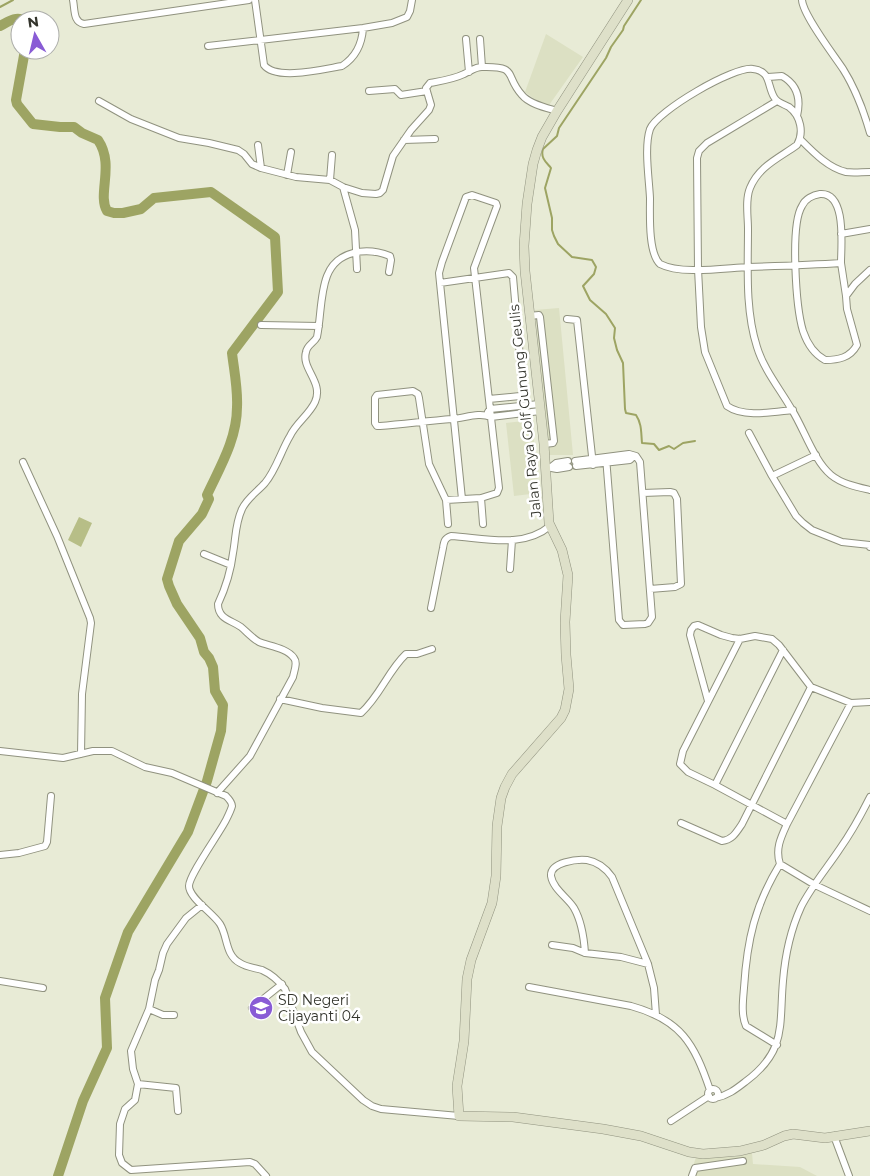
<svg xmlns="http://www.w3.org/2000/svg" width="870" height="1176" font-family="Montserrat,sans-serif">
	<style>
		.built { fill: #dce0c3 }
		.green { fill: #b7be87 }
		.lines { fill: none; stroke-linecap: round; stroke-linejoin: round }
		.stream { stroke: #9da463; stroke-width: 2 }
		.river { stroke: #9da463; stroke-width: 10 }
		.minor-casing { stroke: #90927f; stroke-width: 8 }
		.secondary-casing { stroke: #90927f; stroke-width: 10 }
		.minor { stroke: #fff; stroke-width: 6 }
		.secondary { stroke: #dee0c9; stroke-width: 9 }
		.labels { text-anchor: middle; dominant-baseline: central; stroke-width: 5; stroke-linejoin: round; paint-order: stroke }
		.street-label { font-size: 14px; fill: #33342c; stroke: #fff }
		.poi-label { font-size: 14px; fill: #33342c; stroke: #fff; text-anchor: start }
	</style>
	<rect width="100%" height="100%" fill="#e8ebd6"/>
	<path class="built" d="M546,34L583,57L547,108L525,92Z
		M559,308L573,455H548L535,310Z
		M532,420L539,493L514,496L506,423Z
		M752,1153L753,1164L800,1167L817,1176H690L696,1157H733Z"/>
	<path class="green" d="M79,517L92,523L81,547L68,540Z"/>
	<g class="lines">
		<path class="stream" d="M641,0L624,26L623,30L611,47L606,58L559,128L557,136L543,149C540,158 547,163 551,168L545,188L552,218V230L554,236L558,244L572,257L592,260L596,267L594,274L583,286L590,300L606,314L615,328L614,338L617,350L623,363L625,409L626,413L636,415C642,424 641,433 642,443L654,444L659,450L669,446L674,449L683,443L695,441
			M0,7L13,0"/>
		<path class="river" d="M0,26C8,22 15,16 24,20
			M25,50L16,100L17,104L33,124L60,127H74L82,133L98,140C115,165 97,194 107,211L114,213H123L141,209L154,198L211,192L275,237L278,292L232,353C234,370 238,389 237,407C237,439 220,467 207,495L209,499L202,514L179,541L167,579L169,586L177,604L200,638L204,652L209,658L213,667L215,691L223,705L221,731L207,781L188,832L128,932L105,998L107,1048L83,1101L58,1176"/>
		<g class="minor-casing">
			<path id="minor" d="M73,0C75,10 73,22 84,24L249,0
				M255,0L264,65C276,81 324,69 342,66C356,57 362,44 363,28
				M802,0C803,15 833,54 843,69C855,88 864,112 870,133
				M466,39L469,72
				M480,39L482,67
				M208,46L363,28L392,23L407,17L410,11L412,0
				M768,77L782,76C798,85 801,99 797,116
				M369,91L395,89L401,95L427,91
				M99,101L131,119L179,138L209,143L238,150L244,154L252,164L261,168L296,177L330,180L343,187L362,193L376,194L380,193L383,190L393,156L411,130L429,110L431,105L426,88L430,83C441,81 454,79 464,74C471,71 475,67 482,67C519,66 504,75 522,95C529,104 547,108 557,111
				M777,101L707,143L699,151L697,158L698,269L701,327L705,352L727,406C744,418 773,412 793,410
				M800,139C812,151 828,168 846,172C853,173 862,172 870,172
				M404,140L435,139
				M258,145L261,168
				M287,175L291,152
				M330,180L332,155
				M343,187L355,230L357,269
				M841,234L870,229
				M841,263C841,246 847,192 820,194C813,195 805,199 802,206C790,225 796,308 803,331C807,343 814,354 825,360C838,360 850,358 857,345L847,309L846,296
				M870,270L855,284L846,296L841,263C810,265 779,266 748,267C725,268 681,275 660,264C648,253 650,214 650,198C649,178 644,147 650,129C657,111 734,66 753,69C771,71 767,85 774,97C777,103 784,104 789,107C801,116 804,133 797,145C779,158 759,166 750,188C745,200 748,216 748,229C748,267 745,310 757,347C764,370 780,389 792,410C804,429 814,461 831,475C842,484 857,487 870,490
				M440,283L509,273L513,277L523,392L520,396L489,399
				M529,316L539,315L540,317L554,441L553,443L544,444
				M567,319L577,320L593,465
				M261,325L319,326
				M488,412L490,409L539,404
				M749,433L772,476L796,516L803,523L812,530L842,542L870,545V547
				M575,461L629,454L636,456L640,462L652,617L648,623L645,624L623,625L619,620L606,457
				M23,462L57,536L90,618L91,623L82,694L81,754
				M576,466L630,460L634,456
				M546,467L557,469L569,467
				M551,467L556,463L568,461
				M772,476L816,455
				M643,493L670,492L674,493L677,499L681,584L675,587L650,589
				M481,498L483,524
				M446,500L481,498L497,493L499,488L474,268L497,206L496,203L472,195L466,197L442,262L439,273L462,499
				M448,524L446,500L429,464L419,398L418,394L413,391L377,395L375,398V423L377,426H380C404,424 428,421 452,419C465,418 479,412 491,417L540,411
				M204,554L231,565
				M510,569L512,540
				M431,608L443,548C444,541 445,538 451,536C484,538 523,549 550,526
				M740,639L683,751L680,764L688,772L715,785L787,824
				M280,699L322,708L361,713C380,696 388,671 406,654H417L432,649
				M708,701L690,635L691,630L694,626L698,625L721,635L732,638L740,639L755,636L772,639L779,645L811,687L851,703L870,702
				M851,703L787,824C781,837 775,849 780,864L815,885L870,911
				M0,751L63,758L93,751H112L145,767L172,773L226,796C229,799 232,802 232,806C231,810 228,816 226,820C219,834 189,875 189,886C189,898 213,913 220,924C228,937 225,955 240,963C246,967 255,968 262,970C271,974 279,981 285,989L301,1032L312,1052L363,1100L372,1106L381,1109L459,1116
				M715,785L783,650
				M217,793L250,756L293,677C294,671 298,663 294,658C287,648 269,646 259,642C252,638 247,632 241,627C231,620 218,619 218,604C225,589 231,570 233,553C236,537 235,524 242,509C247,498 257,492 265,483C276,470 281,451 290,436C296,423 309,415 315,402C324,382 301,369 306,352C307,345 314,343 317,337C321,317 320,294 327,276C337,250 367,247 390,256L391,260L389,272
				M681,823L722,841C732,840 736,833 742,824L811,687
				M0,855L19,853L45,846L47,842L51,796
				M202,905L186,918L167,944L163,953L159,970L155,980L149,1009L131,1051L133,1069L138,1084L135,1100L125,1109L120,1124L119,1155L122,1163L131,1170L250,1162L255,1164L266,1176
				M552,945L573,948L585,953L621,957L648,964
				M585,953C584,938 582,922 574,908C568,898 553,889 551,876C550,862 577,859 587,860C598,862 605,867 612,877L648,964L654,988L656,1015
				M0,981L43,988
				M529,987L631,1006C681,1020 694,1043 710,1090
				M252,1008L282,984
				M149,1009L163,1015H174
				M777,1045L746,1026C741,1015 743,1000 744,988C747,940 755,905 780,864
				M138,1084L176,1088L178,1111
				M708 1094a5 5 0 1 1 10 0a5 5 0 1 1-10 0Z
				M715,1098C727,1096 736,1089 745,1082C787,1051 779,1026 783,981C785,956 791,929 801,907C811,887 827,868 839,850C851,833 861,815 870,797
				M671,1121L709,1096
				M834,1136L849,1176
				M692,1176L695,1168L743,1161"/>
		</g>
		<g class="secondary-casing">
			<path id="secondary" d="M628,0L557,111L542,137L537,150L533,164L527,204L524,246L525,271L544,444L549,523L562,550L568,575L565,622L566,655L569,689L565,710L561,718L512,774L505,787L501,798L497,826L496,876L492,903L471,960L467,979L464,1041L457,1086L459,1116L513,1117L603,1129L641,1136L689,1152L703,1154L740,1151L764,1145L784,1136L793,1134L825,1138L870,1131"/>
		</g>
		<use href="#minor" class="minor"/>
		<use href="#secondary" class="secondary"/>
	</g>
	<defs>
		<g id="school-disc" transform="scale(1.25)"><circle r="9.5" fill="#895cd5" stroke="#fff"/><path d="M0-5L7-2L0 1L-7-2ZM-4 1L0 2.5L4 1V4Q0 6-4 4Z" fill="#fff"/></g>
	</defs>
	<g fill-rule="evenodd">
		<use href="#school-disc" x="261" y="1008"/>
	</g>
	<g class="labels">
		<g class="street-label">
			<text transform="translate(525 411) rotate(-96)">Jalan Raya Golf Gunung Geulis</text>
		</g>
		<g class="poi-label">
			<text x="278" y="1000">SD Negeri<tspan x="278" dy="16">Cijayanti 04</tspan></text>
		</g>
	</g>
	<g transform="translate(35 35) rotate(352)"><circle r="24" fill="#ffffff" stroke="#adaeab"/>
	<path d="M0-4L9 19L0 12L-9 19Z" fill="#895cd5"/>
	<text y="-8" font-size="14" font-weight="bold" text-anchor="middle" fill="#33342c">N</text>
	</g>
</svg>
